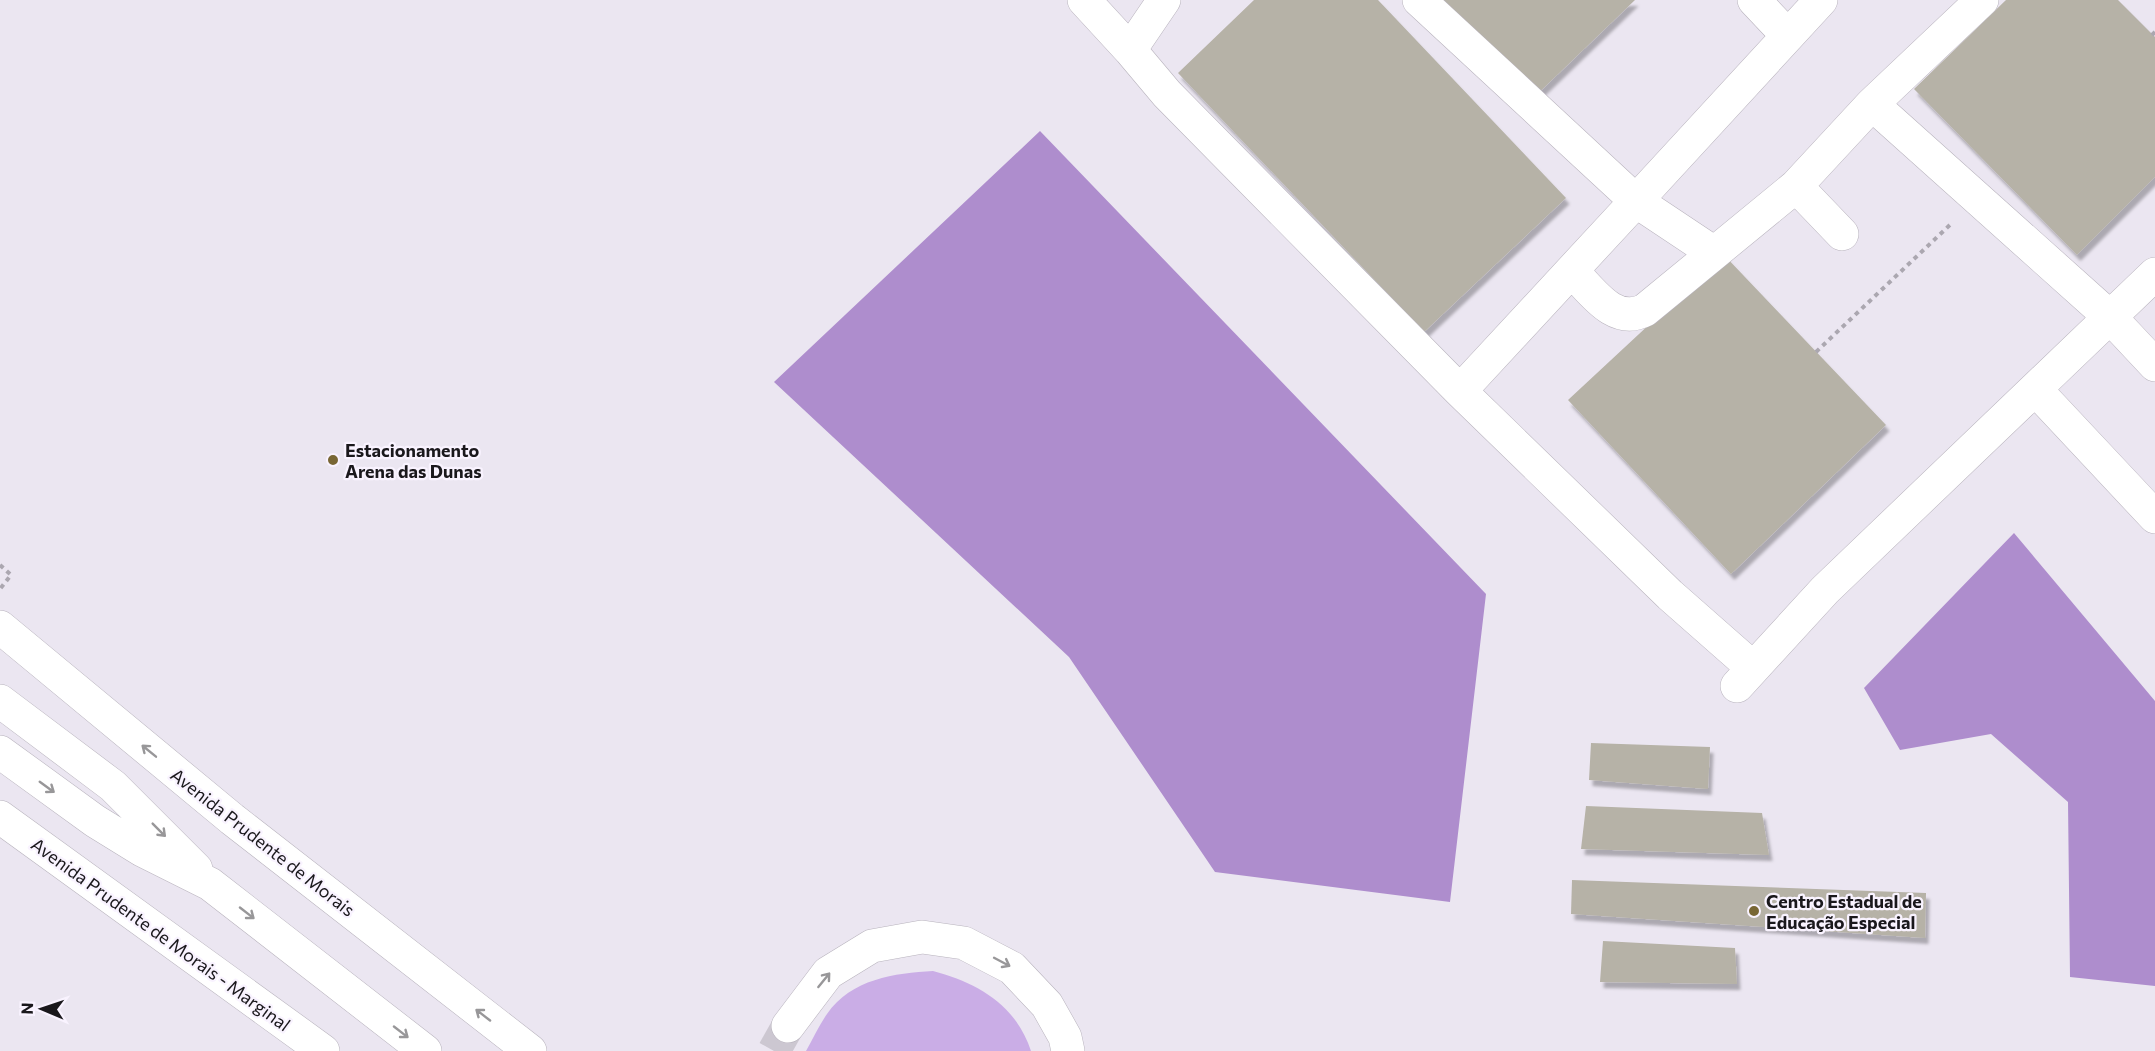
<svg xmlns="http://www.w3.org/2000/svg" width="2155" height="1051" font-family="Commissioner,sans-serif">
	<style>
		.green { fill: #caade6 }
		.water { fill: #ae8dcd }
		.building { fill: #b6b2a7; filter: url(#shadow) }
		.lines { fill: none; stroke-linecap: round; stroke-linejoin: round }
		.major-tunnel { stroke: #ccc7d1; stroke-width: 33; stroke-dasharray: 33 16; stroke-linecap: butt }
		.minor-casing { stroke: #b8b3bd; stroke-width: 34 }
		.major-casing { stroke: #b8b3bd; stroke-width: 34 }
		.path { stroke: #aba7b0; stroke-width: 4; stroke-dasharray: 4.5 4.5; stroke-linecap: butt }
		.minor { stroke: #fff; stroke-width: 33 }
		.major { stroke: #fff; stroke-width: 33 }
		.oneway { stroke: #989799 }
		.poi-dot { fill: #786634; stroke: #f9f3ff; stroke-width: 2 }
		.labels { text-anchor: middle; dominant-baseline: central; stroke-width: 4.5; stroke-linejoin: round; paint-order: stroke }
		.poi-label { font-size: 18px; font-weight: bold; fill: #1a181c; stroke: #f9f3ff; text-anchor: start }
		.street-label { font-size: 18px; fill: #1a181c; stroke: #f9f3ff }
	</style>
	<defs>
		<filter id="shadow"><feDropShadow dx="3.5" dy="6" stdDeviation="1.5" flood-color="#0004"/></filter>
	</defs>
	<rect width="100%" height="100%" fill="#ebe6f1"/>
	<path class="green" d="M933,971C978,983 1016,1005 1031,1051H806C813,1039 819,1025 827,1014C851,979 895,973 933,971Z"/>
	<path class="water" d="M1040,131L1486,594L1450,902L1215,872L1069,657L774,382Z
		M2014,533L2155,701V986L2070,977L2068,802L1991,734L1900,750L1864,688Z"/>
	<path class="building" d="M1254,0H1378L1566,198L1424,332L1178,73Z
		M1433,0H1635L1529,102Z
		M2006,0H2118L2155,37V177L2077,255L1914,89Z
		M1724,255L1886,425L1731,574L1568,400Z
		M1591,743L1710,747L1708,789L1589,780Z
		M1586,806L1762,813L1769,855L1581,849Z
		M1572,880L1926,893L1925,938L1571,914Z
		M1603,941L1735,948L1737,984L1600,982Z"/>
	<g class="lines">
		<path class="major-tunnel" d="M774,1051L788,1026"/>
		<g class="minor-casing">
			<path id="minor" d="M1084,0L1130,50
				M1164,0L1130,50L1167,94L1460,391L1636,201L1419,0
				M1754,0L1787,35
				M1872,104L1982,0
				M1796,186L1842,234
				M1714,253L1636,201L1821,0
				M1572,271C1592,291 1614,326 1645,310L1796,186L1872,104L2111,318L2155,365
				M2036,390L2155,517
				M1460,391L1670,595L1753,668
				M1737,686L1825,590L2155,274
				M0,817L323,1051"/>
		</g>
		<g class="major-casing">
			<path id="major" d="M0,627L232,819L530,1051
				M0,701L113,786L196,869
				M0,752L95,821L142,850L210,884L425,1051
				M788,1026L828,973L872,946L922,937L964,943L1012,968L1047,1005L1065,1037L1068,1051"/>
		</g>
		<path class="path" d="M2152,35L2155,32
			M1816,352L1953,222
			M0,565L11,575L0,589"/>
		<use href="#minor" class="minor"/>
		<use href="#major" class="major"/>
	</g>
	<defs><path id="oneway-shaft" d="M-6 0H5M1.5-3L5.5 0L1.5 3" fill="none" stroke-width="1.6" stroke-linecap="round" stroke-linejoin="round" transform="scale(1.5)"/></defs>
	<g class="oneway">
		<use href="#oneway-shaft" transform="translate(149 751) rotate(-141)"/>
		<use href="#oneway-shaft" transform="translate(47 787) rotate(36)"/>
		<use href="#oneway-shaft" transform="translate(159 830) rotate(45)"/>
		<use href="#oneway-shaft" transform="translate(247 913) rotate(38)"/>
		<use href="#oneway-shaft" transform="translate(1002 962) rotate(28)"/>
		<use href="#oneway-shaft" transform="translate(824 980) rotate(-51)"/>
		<use href="#oneway-shaft" transform="translate(483 1015) rotate(-142)"/>
		<use href="#oneway-shaft" transform="translate(401 1032) rotate(38)"/>
	</g>
	<g class="poi-dot">
		<circle cx="333" cy="460" r="6"/>
		<circle cx="1754" cy="911" r="6"/>
	</g>
	<g class="labels">
		<g class="poi-label">
			<text x="345" y="450">Estacionamento<tspan x="345" dy="21">Arena das Dunas</tspan></text>
			<text x="1766" y="901">Centro Estadual de<tspan x="1766" dy="21">Educação Especial</tspan></text>
		</g>
		<g class="street-label">
			<text transform="translate(263 842) rotate(38)">Avenida Prudente de Morais</text>
			<text transform="translate(161 934) rotate(36)">Avenida Prudente de Morais - Marginal</text>
		</g>
	</g>
	<g transform="translate(42 1009) rotate(272)" stroke="#f9f3ff" stroke-width="4.5" paint-order="stroke">
	<path d="M0-4.5L10 22L0 15L-10 22Z" fill="#1a181c"/>
	<text y="-9" font-size="16" font-weight="bold" text-anchor="middle" fill="#1a181c">N</text>
	</g>
</svg>
